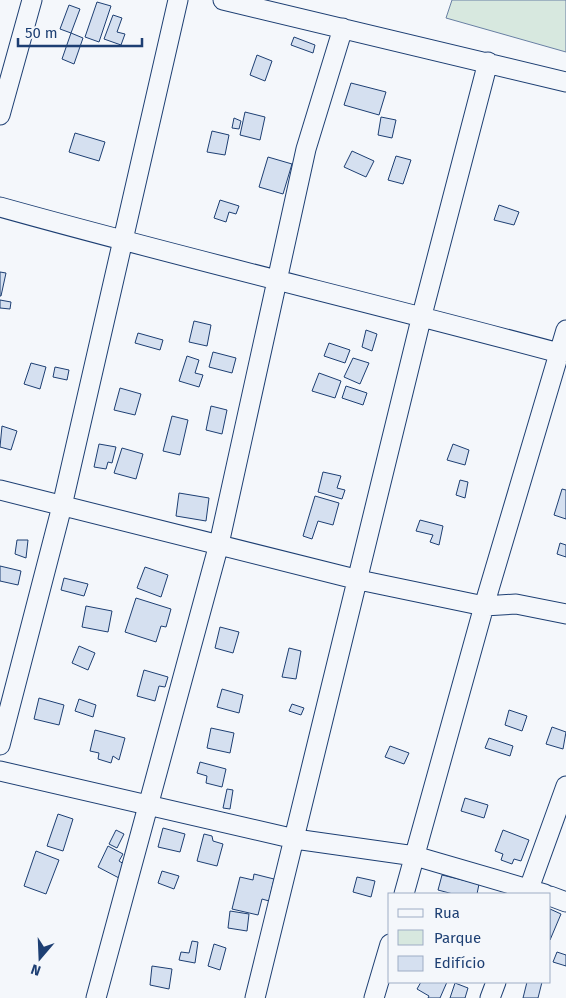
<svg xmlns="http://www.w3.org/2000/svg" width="566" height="998" font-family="'Fira Sans',sans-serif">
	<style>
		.green { fill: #d7e8df; stroke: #687fa3 }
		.building { fill: #d5e0f0; stroke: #1d3f73 }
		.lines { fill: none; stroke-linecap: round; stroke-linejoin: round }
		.minor-casing { stroke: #1d3f73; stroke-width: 21 }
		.minor { stroke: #f4f7fb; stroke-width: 19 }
	</style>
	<rect width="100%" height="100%" fill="#f4f7fb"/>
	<path class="green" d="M452,0H566V52L446,18Z"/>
	<path class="building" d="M97,2L111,6L99,42L85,37Z
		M69,5L80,9L71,33L60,29Z
		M113,15L122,18L117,32L125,34L121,45L104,39Z
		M71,33L83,38L74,64L62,59Z
		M294,37L315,45L313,53L291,45Z
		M257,55L272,61L265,81L250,75Z
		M351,83L386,92L379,115L344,105Z
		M245,112L265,117L260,140L240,135Z
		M381,117L396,120L392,138L378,135Z
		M234,118L241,121L239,129L232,128Z
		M212,131L229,135L225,155L207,152Z
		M75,133L105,142L99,161L69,152Z
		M352,151L374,161L366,177L344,167Z
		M396,156L411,160L403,184L388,180Z
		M268,157L292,164L283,194L259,187Z
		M220,200L239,206L236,214L229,212L226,222L214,218Z
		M499,205L519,212L514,225L494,220Z
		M0,272L6,273L1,296H0Z
		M0,300L11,302L10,309L0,308Z
		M194,321L211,325L207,346L189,342Z
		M366,330L377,334L372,351L362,347Z
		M138,333L163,340L160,350L135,343Z
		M329,343L350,350L345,363L324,356Z
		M213,352L236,358L232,373L209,367Z
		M187,356L199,360L195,373L203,375L199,387L179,381Z
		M353,358L369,363L360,384L344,377Z
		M31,363L46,367L40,389L24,384Z
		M55,367L69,370L67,380L53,377Z
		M319,373L341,381L335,398L312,391Z
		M346,386L367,393L363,405L342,398Z
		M120,388L141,394L135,415L114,410Z
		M211,406L227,410L222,434L206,430Z
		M172,416L188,420L180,455L163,451Z
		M2,426L17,431L11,450L0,447Z
		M99,444L116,447L112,463L108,462L106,469L94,467Z
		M453,444L469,450L465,465L447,460Z
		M122,448L143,454L136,479L114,473Z
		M323,472L341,476L337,488L345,490L342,499L318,492Z
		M460,480L468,482L465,498L456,495Z
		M562,489L566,490V519L554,515Z
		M179,493L209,498L206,521L176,516Z
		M315,496L339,503L333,525L318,521L312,539L303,536Z
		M420,520L443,526L439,545L430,542L433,535L416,531Z
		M17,540H28L26,558L15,554Z
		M560,543L566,545V557L557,554Z
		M0,566L21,571L18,585L0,581Z
		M145,567L168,575L161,597L137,588Z
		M64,578L88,584L84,596L61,590Z
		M136,598L171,609L166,627L161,626L156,642L125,632Z
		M86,606L112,611L108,632L82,627Z
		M220,627L239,632L233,653L215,648Z
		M79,646L95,653L88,670L72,663Z
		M289,648L301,651L296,679L282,677Z
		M144,670L168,677L165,687L159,686L155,701L137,696Z
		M222,689L243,695L239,713L217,707Z
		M39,698L64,705L59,725L34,719Z
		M79,699L96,705L93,717L75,711Z
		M292,704L304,708L301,715L289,711Z
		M509,710L527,716L522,731L505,725Z
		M552,727L566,732L563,749L546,744Z
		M211,728L234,733L230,753L207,748Z
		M95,730L125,738L119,760L113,756L111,763L98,759L99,753L90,751Z
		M489,738L513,746L510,756L485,748Z
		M390,746L409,753L404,764L385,757Z
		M200,762L226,769L222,787L206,783L207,776L197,773Z
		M227,789L233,790L230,809L223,808Z
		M465,798L488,805L484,818L461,811Z
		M58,814L73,819L63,851L47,846Z
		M163,828L185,834L180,852L158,847Z
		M116,830L124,834L117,848L109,844Z
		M503,830L529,840L521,861L514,859L512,864L501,860L503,854L495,851Z
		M204,834L212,836L213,841L223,844L217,866L197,861Z
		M108,846L123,854L119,861L124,864L119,878L98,867Z
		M36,851L59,860L46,894L24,886Z
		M162,871L179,876L174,889L158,883Z
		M254,874L274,879L269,901L262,899L258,915L232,909L240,877L253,880Z
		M442,875L479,884L477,894H453L438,890Z
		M357,877L375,881L371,897L353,892Z
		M550,909L561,914L550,940Z
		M230,911L249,914L247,931L228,928Z
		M192,941L198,942L195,963L179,960L181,952L189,953Z
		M214,944L226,948L220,970L208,966Z
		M557,952L566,955V966L553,962Z
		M152,966L172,969L169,989L150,985Z
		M421,982H447L440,998H428L429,996L417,989Z
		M527,982H542L538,998H523Z
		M455,983L468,988L465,998H450Z"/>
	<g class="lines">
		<g class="minor-casing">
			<path id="minor" d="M223,0L566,82
				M0,115L32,0
				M0,207C186,259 373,303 559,353L566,351
				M0,490L359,580L484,606L516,604L566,614
				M0,745L62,506L178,0
				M0,771L295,839L415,856L545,894
				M404,894L484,606L566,330
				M527,894L566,786
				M550,896L566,902
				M96,998L219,544L306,149L343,28
				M255,998L422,315L488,62
				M374,998L390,944
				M490,998L496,982"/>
		</g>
		<use href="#minor" class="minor"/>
	</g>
	<rect x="388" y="893" width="162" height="90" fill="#f4f7fb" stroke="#9eadc5"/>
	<rect x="398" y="909" width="25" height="8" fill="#f4f7fb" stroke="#9eadc5"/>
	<text x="434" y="918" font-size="15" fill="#1d3f73">Rua</text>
	<rect x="398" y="930" width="25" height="15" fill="#d7e8df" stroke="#9eadc5"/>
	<text x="434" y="943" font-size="15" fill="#1d3f73">Parque</text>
	<rect x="398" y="956" width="25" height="15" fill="#d5e0f0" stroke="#9eadc5"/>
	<text x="434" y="968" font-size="15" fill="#1d3f73">Edifício</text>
	<g transform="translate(40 958) rotate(199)" stroke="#f4f7fb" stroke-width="4" paint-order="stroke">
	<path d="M0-4L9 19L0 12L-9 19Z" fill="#1d3f73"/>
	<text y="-8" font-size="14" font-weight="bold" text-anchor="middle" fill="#1d3f73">N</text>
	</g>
	<path d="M18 38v8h124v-8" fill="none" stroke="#1d3f73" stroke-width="2.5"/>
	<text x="25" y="38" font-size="15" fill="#1d3f73" stroke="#f4f7fb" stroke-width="4" paint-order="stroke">50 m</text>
</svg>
